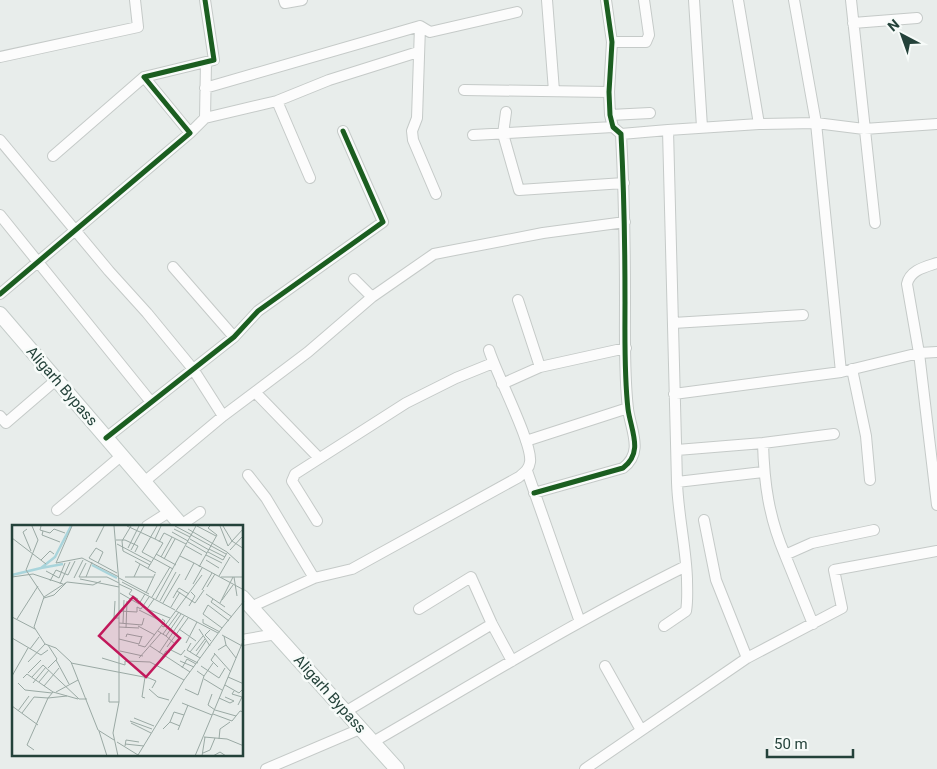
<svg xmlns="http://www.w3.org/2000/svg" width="937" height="769" font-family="Roboto,sans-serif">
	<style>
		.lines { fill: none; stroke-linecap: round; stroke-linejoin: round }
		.minor-casing { stroke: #c5cac8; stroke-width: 12 }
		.secondary-casing { stroke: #c3cbc8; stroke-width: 16 }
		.minor { stroke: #fcfcfc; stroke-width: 10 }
		.secondary { stroke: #fcfcfc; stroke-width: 14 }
		.cycleway-casing { stroke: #f7fbf9; stroke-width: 8 }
		.cycleway { stroke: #1b5e20; stroke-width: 5 }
		.labels { text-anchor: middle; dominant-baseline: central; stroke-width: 5; stroke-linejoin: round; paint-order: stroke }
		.street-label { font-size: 15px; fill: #24423a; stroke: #f7fbf9 }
		.inset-river { fill: none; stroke: #a9d4db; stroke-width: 2.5 }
		.inset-road { fill: none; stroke: #9aa9a4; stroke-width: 1 }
		.view { fill: #c2185b; fill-opacity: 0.15; stroke: #c2185b; stroke-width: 2.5 }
		.inset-edge { fill: none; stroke: #24423a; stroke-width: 2.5 }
	</style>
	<rect width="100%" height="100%" fill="#e8edeb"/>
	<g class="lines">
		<g class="minor-casing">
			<path id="minor" d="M284,0L285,3L302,0
				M547,0L554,91
				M694,0L702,127
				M794,0L816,123L841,372
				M851,0L875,223
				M853,23L917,18
				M420,26L417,118L412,131L413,140L436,194
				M612,42H646L649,35L644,0
				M0,57L138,27L135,0
				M205,88L420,26L430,32L517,12
				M464,90L609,92
				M277,101L310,178
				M506,112L503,134L519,190L624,183
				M610,115L650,113
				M205,118L206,62
				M759,124L816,123L864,129L937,124
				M668,130L759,124L738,0
				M190,133L205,118L277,101L329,80L418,52
				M621,134L668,130L677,482C678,515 686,547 687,579C687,590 688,600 686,611L664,626
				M473,135L613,127
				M0,140L109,271L147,313L193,369L223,416
				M53,156L144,77
				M0,215L151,402
				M937,263C925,267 910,270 907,284L919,353L937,505
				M173,267L234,337
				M354,279L372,297L434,254L543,233L625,222
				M0,294L190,133L144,77L214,60L205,0
				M518,300L540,367
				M673,323L803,315
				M852,369L866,436L870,480
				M502,384L540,367L626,348
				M255,392L319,458
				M674,394L841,372L919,353L937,352
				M0,416L6,423L56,380
				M106,438L234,337L258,311L383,222L343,131
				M526,441L628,408
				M763,443C764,483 769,518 785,555
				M677,450L763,443L834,434
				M527,471L580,622
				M248,475L266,498L314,578
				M144,482L223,416L308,352L372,297
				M677,482L763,472
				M534,493L623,468C644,452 631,431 628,409C624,374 625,337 625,302C625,246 624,190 621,134L613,127L610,115L609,92L612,42L606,0
				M57,510L121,456
				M704,520L716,580L747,658
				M317,521L292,481L295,474L406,403L456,378L493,363
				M181,525L200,512
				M147,526L169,512
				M251,607L314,578L352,569L519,477C525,472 529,469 530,462C533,444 496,373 489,350
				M419,609L471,577L492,624L512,661
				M813,624L785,555L812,543L874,530
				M242,640L276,634
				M605,666L641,730
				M345,712L492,624
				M373,742C477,682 579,619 686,566
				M266,769L360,729
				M585,769L747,658L842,608L834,570L937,551"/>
		</g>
		<g class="secondary-casing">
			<path id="secondary" d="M0,314L182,526
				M242,597L397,769"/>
		</g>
		<use href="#minor" class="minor"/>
		<use href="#secondary" class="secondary"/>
		<g class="cycleway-casing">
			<path id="cycleway" d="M0,294L190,133L144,77L214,60L205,0
				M106,438L234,337L258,311L383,222L343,131
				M534,493L623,468C644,452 631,431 628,409C624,374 625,337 625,302C625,246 624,190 621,134L613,127L610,115L609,92L612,42L606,0"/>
		</g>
		<use href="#cycleway" class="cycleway"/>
	</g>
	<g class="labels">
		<g class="street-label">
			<text transform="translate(62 386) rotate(49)">Aligarh Bypass</text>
			<text transform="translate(330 694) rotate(48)">Aligarh Bypass</text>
		</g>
	</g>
	<g transform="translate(12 525)">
		<rect width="231" height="231" fill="#e8edeb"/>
		<path class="inset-river" d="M80,40L105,53M29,43L51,39M0,50L29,43L43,32L59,1"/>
		<path class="inset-road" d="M20,1L26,15L14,45L32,72L22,102L33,119L44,123L59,137L86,205L102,215M29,1L28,5L38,8L42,4L53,8M60,1L44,38L70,33L107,52M102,1L107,58V177L101,208L106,231M115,1L143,14M119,1L110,16L111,26L138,40M163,1L180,10M185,1L204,11M208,1L216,21L220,16L232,24M211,1L220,16L232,3M15,4L11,7L19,26M162,4L178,12M176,4L215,27L227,38M31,6L30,10L48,17M160,7L176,16M179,10L214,29M0,13L34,39M178,14L197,25M104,15H113L126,21L123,27M84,17L92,1M147,17L152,8L174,19M176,17L195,28M105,19L139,37M174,21L190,30M116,23L127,1M197,24L213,32M119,25L132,1M218,25L230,12M130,27L161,44M130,27L145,1M196,27L211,35L215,28M144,29L164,40M194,30L210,38M168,31L182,38L173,55M149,32L160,12M152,34L163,14M29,35L38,26L42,29M194,35L207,43M74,38L67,52H74L80,37M86,38L91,27L84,23L77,33L105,48M182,38L232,65M128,39L144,48M187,42L205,10L196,3L198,1M136,43L151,18L143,14L149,1M34,46L47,53L53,38M207,51L218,32M0,52L21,49L51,59M74,52H95L107,58M113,52H141M122,52L128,39L123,36M209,52H232M222,52L225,71M62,53L71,35M107,53L137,69M68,54L107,62M38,56L44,45L56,50L63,36M110,57L163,85M48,59L58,37M107,59L120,65L117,69L126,74M181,59L190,43M195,62L203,49M190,65L200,48M165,66L167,63L177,69M108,68L127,79L133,69M134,68L143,49M194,69L213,82M32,72L55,57L81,60L89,56M140,72L158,42M32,73L42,70L54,58M161,73L165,66L183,78L192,65M142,74L135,84L158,93M144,74L184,1M201,74L199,77L220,92M210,75L221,60M103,76L102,93H107M148,76L164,47M151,78L168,49M208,78L221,52M177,81L183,71L179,67M159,82L168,67M127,85L147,95M107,86L125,87V82L129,84L137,72M164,86L206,108M0,92L23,104M5,94L26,61M191,94V98L208,107M107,98L130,100L132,93M111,98L112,75M126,101L143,110M150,101L152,102L190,50M107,102L127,103M114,103L115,76M210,103L232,76M167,104L184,116M187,104L198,121M198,105L193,110L199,116M149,108L154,111L169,89M151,109L167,87M210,110L232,122M154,111L163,119L159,125L169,130L173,125M114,112L115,109L130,112M0,113L29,130L36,125M107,114L127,119L130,111M174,118L185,97M179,118L175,125L188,133M126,120L133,122L153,96L150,94M214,120L224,133M138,121L178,147M155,122L176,93M18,124L27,112M206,125L214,120L212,111M108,126L131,131M184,126L193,114M178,127L191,111M147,128L172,91M202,128L219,147M203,129L199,135L206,142M172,131L186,138M184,131L194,116M90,133L113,140V136L138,137L172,155L126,230M127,133L149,108L146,106M44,135L57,159M168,136L182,142M16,137L33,119M59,138L137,153L144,156L140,163M145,140L154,126L158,127M189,141L207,153L213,143M36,143L45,134L36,120M170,143L175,134L184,139M185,146L192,151L201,138M16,148L29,135M0,151L16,123M20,152L31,140L67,174H75M133,152L130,172L133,173M216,152L232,159M11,153L15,149L41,167L66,174M192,154L210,165M172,155L210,103L191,89L196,80L217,96M27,157L37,145M6,158L13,165L40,168M21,158L34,142M213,160L227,168L232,163M32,161L47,143M137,164L146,172L157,175M173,164L186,170L192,151M222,166L220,169L230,172L226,180M44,167L66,155M97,168V177H107M200,169L196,180L203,185M207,173L218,178L222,176L213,172M170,178L200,190M0,181L26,200M203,185L224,191M6,186L17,171M10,188L22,172L36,173L41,167M201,189L220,196L228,186L232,187M122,193L142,201M118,196L140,204M158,197L162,187L172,190M119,198L139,208M151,204L158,197L168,201M166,205L176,180M87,206L95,231M192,212L215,214L232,221M207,214L208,204L218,197M105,217L126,230M113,219L132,221M113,221L114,215L127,217M22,225L15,220L36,173L55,171M191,228L198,225L203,213M183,231L232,114M190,231L193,212M201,231L208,227L214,231"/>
		<path class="view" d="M121,72L168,113L134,152L87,111Z"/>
		<rect width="231" height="231" class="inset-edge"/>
	</g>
	<g transform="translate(902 35) rotate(319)" stroke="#f7fbf9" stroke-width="4" paint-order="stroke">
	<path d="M0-4L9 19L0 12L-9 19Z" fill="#24423a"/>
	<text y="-8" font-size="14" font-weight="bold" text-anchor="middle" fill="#24423a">N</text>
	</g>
	<path d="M767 749v8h86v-8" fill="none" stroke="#24423a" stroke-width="2.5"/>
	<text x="774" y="749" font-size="15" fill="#24423a" stroke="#f7fbf9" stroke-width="4" paint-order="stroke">50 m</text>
</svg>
